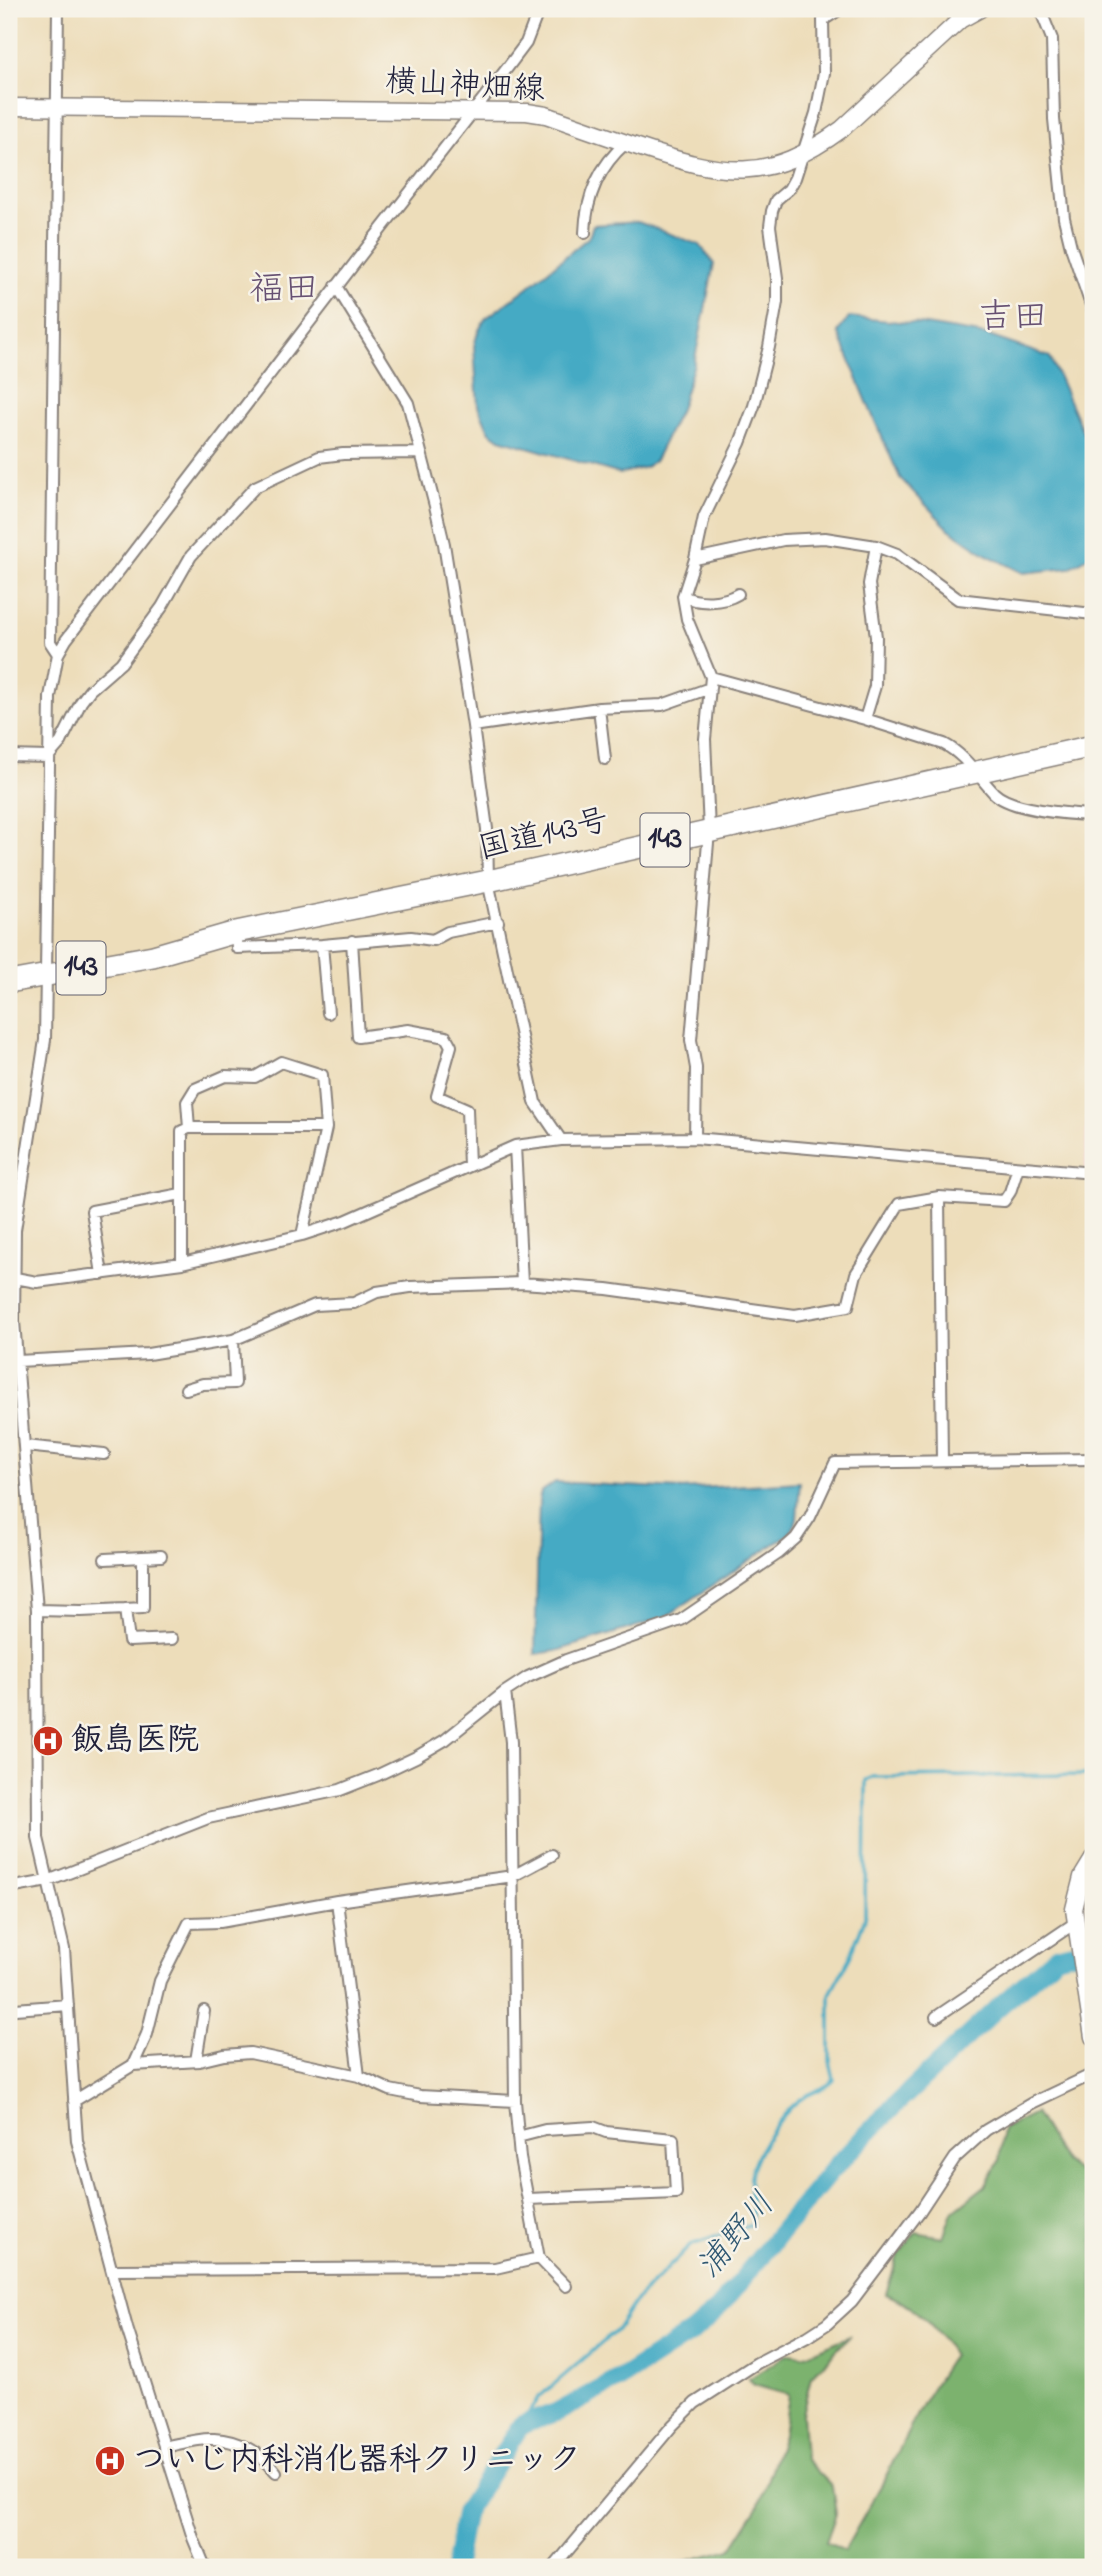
<svg xmlns="http://www.w3.org/2000/svg" width="1102" height="2576" font-family="'Indie Flower','Klee One',sans-serif">
	<style>
		.built { fill: #f5cfd9 }
		.forest { fill: #7cb26e; stroke: #4f6a54; stroke-width: 2 }
		.water { fill: #44aac4; stroke: #336680; stroke-width: 2 }
		.lines { fill: none; stroke-linecap: round; stroke-linejoin: round }
		.stream { stroke: #44aac4; stroke-width: 3.5 }
		.river { stroke: #44aac4; stroke-width: 19 }
		.street-casing { stroke: #88807a; stroke-width: 14 }
		.secondary-casing { stroke: #88807a; stroke-width: 19 }
		.highway-casing { stroke: #88807a; stroke-width: 24 }
		.street { stroke: #fff; stroke-width: 10 }
		.secondary { stroke: #fff; stroke-width: 16 }
		.highway { stroke: #fff; stroke-width: 21 }
		.labels { text-anchor: middle; dominant-baseline: central; stroke-width: 5; stroke-linejoin: round; paint-order: stroke }
		.shield { fill: #f7f3e8; stroke: #62616f; stroke-width: 2 }
		.shield-label { font-size: 30px; font-weight: bold; fill: #22223b }
		.street-label { font-size: 32px; fill: #22223b; stroke: #f7f3e8 }
		.poi-label { font-size: 32px; font-weight: bold; fill: #22223b; stroke: #f7f3e8; text-anchor: start }
		.water-label { font-size: 33px; font-style: italic; fill: #305872; stroke: #f7f3e8 }
		.quarter-label { font-size: 35px; fill: #675172; stroke: #f7f3e8 }
	</style>
	<rect width="100%" height="100%" fill="#f7f3e8"/>
	<filter id="ink" filterUnits="userSpaceOnUse"><feTurbulence type="fractalNoise" baseFrequency=".0143" numOctaves="2"/><feDisplacementMap in="SourceGraphic" scale="14" xChannelSelector="R" yChannelSelector="G"/><feConvolveMatrix kernelMatrix="1 2 1 2 8 2 1 2 1" color-interpolation-filters="sRGB"/></filter>
	<filter id="wash" filterUnits="userSpaceOnUse"><feTurbulence type="fractalNoise" baseFrequency=".00686" numOctaves="4" result="noise"/><feDisplacementMap in="SourceGraphic" scale="28" xChannelSelector="R" yChannelSelector="G"/><feGaussianBlur stdDeviation="1.57" result="paint"/><feColorMatrix in="noise" values="0 0 0 0 0 0 0 0 0 0 0 0 0 0 0 0 0 1.4 0 .05"/><feComposite in="paint" operator="in"/></filter>
	<g filter="url(#wash)">
		<rect width="100%" height="100%" fill="#edddba"/>
		<path class="built" d="M1092,897L1093,1169H1085Z"/>
		<path class="forest" d="M1035,2113L1065,2162L1093,2184V2567H664L731,2549L758,2507L783,2435L789,2395L754,2385L749,2379L788,2354L803,2356L850,2336L811,2377L802,2414L805,2459L832,2486L836,2514L826,2542L844,2551L882,2484L923,2402L953,2355C937,2329 914,2305 886,2294L898,2255L916,2232L943,2237L952,2212L986,2185L999,2161L1003,2129Z"/>
		<path class="water" d="M638,222L700,245L714,264L694,364L679,412L655,460L646,467L620,474L500,439L489,431L478,406L474,346L478,332L485,319L527,288L589,237L593,225Z
			M849,317L920,324L986,335L1050,357L1093,455V554L1069,568L1023,573L985,554L949,529L900,478L874,419L838,332Z
			M555,1482L680,1489L800,1482L797,1519L789,1534L664,1618L556,1651L535,1654L539,1500L541,1492Z"/>
		<g class="lines">
			<path class="stream" d="M521,2425L538,2398L616,2331L637,2299L691,2245L752,2225C754,2209 748,2191 750,2176C754,2154 780,2116 797,2102C808,2092 824,2091 834,2080L830,2061V1994L850,1957L865,1918L866,1780L873,1777L1093,1775"/>
			<path class="river" d="M455,2567L465,2512L521,2425L560,2411L623,2377L692,2332L715,2312L831,2171L893,2107L996,2009L1057,1956L1085,1950L1093,1951"/>
		</g>
	</g>
	<g filter="url(#ink)">
		<g class="lines">
			<g class="street-casing">
				<path id="street" d="M1040,9L1052,39L1054,119L1064,218L1071,247L1093,311
					M585,233C586,197 598,167 626,143
					M336,286L408,403L435,506L444,544L473,726L487,829L488,881L535,1102L561,1140
					M695,559L783,540L825,538L876,546L897,554L958,599L1093,614
					M683,596C699,604 723,603 738,594
					M58,654L50,642L58,9
					M711,677L865,719L944,744C965,755 978,776 994,793C1011,810 1069,814 1093,815
					M599,708L605,759
					M865,719L875,686L876,637L869,584L876,546
					M473,726L599,708L662,705L710,688
					M9,756L48,757L61,742L81,702L90,690L121,663L162,607L191,556L255,487L319,457L343,454L419,453
					M236,932L237,948L322,945L411,937L433,940L448,932L498,922
					M352,941L358,1037L408,1030L446,1037L451,1046L437,1096L467,1109L469,1166
					M322,945L328,1013
					M189,1128L187,1102L195,1089L225,1076L255,1077L281,1062L322,1075L326,1128L302,1235
					M695,1138L696,1068L691,1040L709,831L705,739L711,677L687,619L683,596L695,559L704,517L740,443L754,406L769,347L777,302V278L770,226L772,211L776,200L789,189L795,178L816,113L824,73L823,20L840,9
					M515,1146L522,1283
					M939,1197L942,1460
					M182,1263V1131L189,1128H326
					M102,1274L92,1211L181,1194
					M15,1278L37,1282L182,1263L302,1235L345,1221L515,1146L561,1140L695,1138L1093,1173
					M18,1361L148,1354L233,1340L315,1305L354,1303L377,1292L410,1287L522,1283L607,1289L795,1315L848,1306L856,1274L899,1204L939,1197L1004,1201L1010,1192L1018,1167
					M186,1389L203,1384L235,1383L233,1340
					M25,1446L104,1454
					M105,1559L161,1556
					M125,1609L143,1608V1557
					M37,1610L81,1611L125,1609L129,1641L172,1639
					M505,1692L511,1742L515,2101L520,2158L539,2258L566,2286
					M9,1888L48,1881L208,1818L340,1790L378,1775L416,1757L445,1740L505,1692L528,1677L566,1660L681,1620L779,1553L796,1538L810,1517L835,1463L1093,1459
					M337,1901L359,2076
					M9,2011L15,2009L68,2005
					M936,2017L1075,1923
					M196,2061L204,2011
					M133,2065L147,2034L160,1981L189,1923L220,1922L337,1901L513,1876L552,1855
					M74,2101L133,2065L199,2061L224,2055L250,2053L359,2076L390,2090L420,2096L515,2101
					M518,2137L545,2130L593,2127L606,2132L673,2139L676,2193L528,2199
					M112,2270L495,2268L539,2258
					M164,2447C179,2444 198,2438 214,2439C238,2440 261,2453 276,2472
					M205,2567L193,2538L127,2328L77,2141L64,1949L38,1838L37,1610L14,1321L15,1230L45,1040L50,697L58,654L66,640L371,242L508,67L526,43L539,9
					M554,2567L672,2426L695,2403L757,2363L807,2337L827,2324L852,2301L920,2211L955,2158L986,2130L1032,2103L1093,2074"/>
			</g>
			<g class="secondary-casing">
				<path id="secondary" d="M9,107L527,112L546,115C577,126 608,137 638,147C723,176 767,184 842,129L960,20L980,9
					M1093,1859L1082,1877L1074,1909L1093,2037"/>
			</g>
			<g class="highway-casing">
				<path id="highway" d="M9,982L153,956L236,932L488,881L1093,746"/>
			</g>
			<use href="#street" class="street"/>
			<use href="#secondary" class="secondary"/>
			<use href="#highway" class="highway"/>
		</g>
	</g>
	<defs>
		<g id="hospital-disc" transform="scale(1.575)"><circle r="9.5" fill="#c8321e" stroke="#f7f3e8"/><path d="M-5-5h3v3.5h4V-5h3V5h-3V1.5h-4V5h-3Z" fill="#fff"/></g>
	</defs>
	<g fill-rule="evenodd">
		<use href="#hospital-disc" x="48" y="1741"/>
		<use href="#hospital-disc" x="110" y="2461"/>
	</g>
	<g class="labels">
		<g class="shield">
			<rect x="640.5" y="813.5" width="49" height="53" rx="5"/>
			<rect x="56.5" y="941.5" width="49" height="53" rx="5"/>
		</g>
		<g class="shield-label">
			<text x="665" y="840">143</text>
			<text x="81" y="968">143</text>
		</g>
		<g class="street-label">
			<text transform="translate(465 87) rotate(3)">横山神畑線</text>
			<text transform="translate(544 836) rotate(-13)">国道143号</text>
		</g>
		<g class="poi-label">
			<text x="71" y="1741">飯島医院</text>
			<text x="133" y="2461">ついじ内科消化器科クリニック</text>
		</g>
		<g class="water-label">
			<text transform="translate(737 2236) rotate(-50)">浦野川</text>
		</g>
		<g class="quarter-label">
			<text x="284" y="290">福田</text>
			<text x="1013" y="318">吉田</text>
		</g>
	</g>
	<rect width="1102" height="2576" fill="none" stroke="#f7f3e8" stroke-width="35"/>
</svg>
